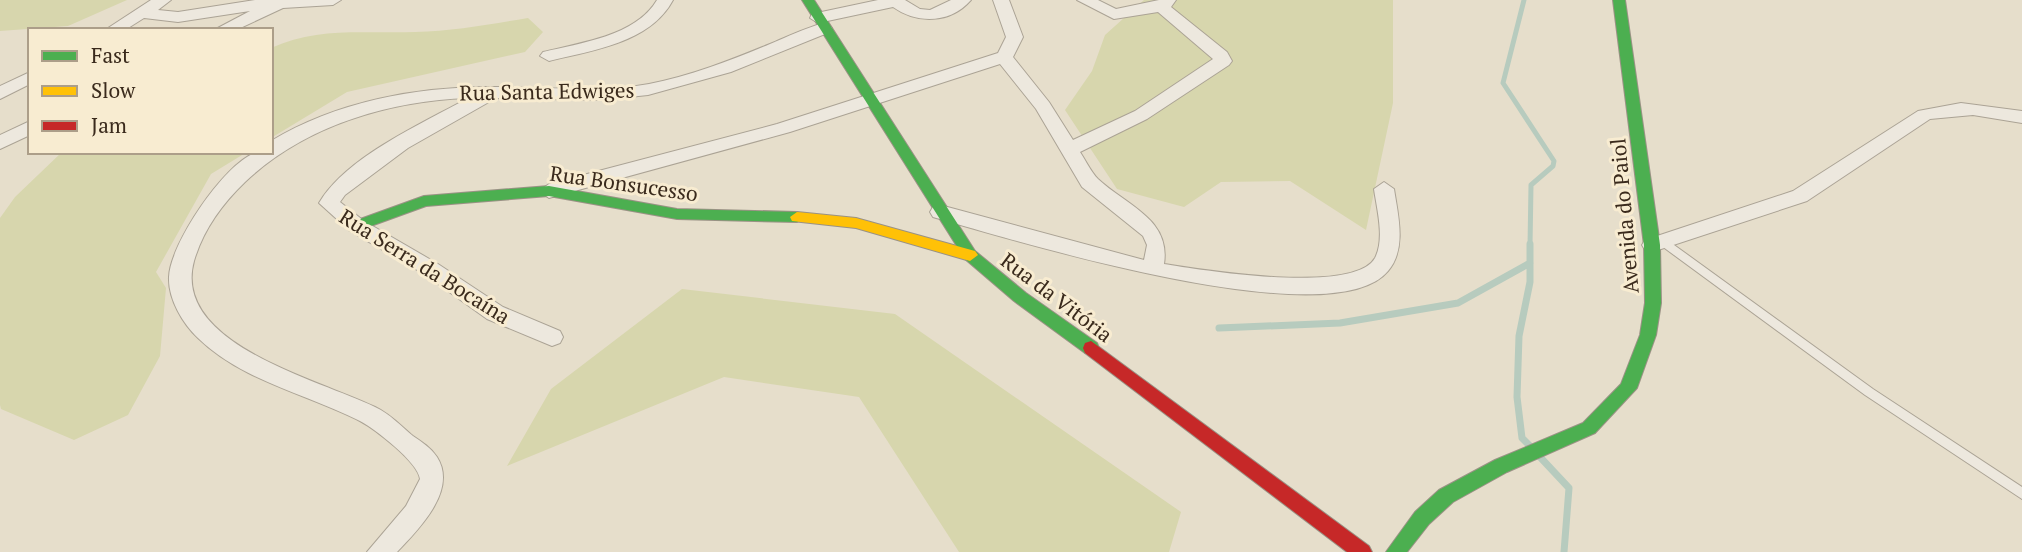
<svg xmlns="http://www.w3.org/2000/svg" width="2022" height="552" font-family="'PT Serif',serif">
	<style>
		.green { fill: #d7d6ad }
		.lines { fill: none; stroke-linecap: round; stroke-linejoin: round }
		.stream-far1 { stroke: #b7cbbe; stroke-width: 5 }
		.stream { stroke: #b7cbbe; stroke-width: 7 }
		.lane-casing { stroke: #aba395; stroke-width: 2 }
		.street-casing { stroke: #aba395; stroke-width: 2 }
		.fast-casing { stroke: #9a9285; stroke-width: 2 }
		.slow-casing { stroke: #9a9285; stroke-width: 2 }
		.jam-casing { stroke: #9a9285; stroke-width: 2 }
		.lane { fill: #ede8de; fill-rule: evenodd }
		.street { fill: #ede8de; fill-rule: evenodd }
		.fast { fill: #4caf50; fill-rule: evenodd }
		.slow { fill: #ffc107; fill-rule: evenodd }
		.jam { fill: #c62828; fill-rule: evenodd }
		.labels { text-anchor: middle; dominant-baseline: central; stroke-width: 6; stroke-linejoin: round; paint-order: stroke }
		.street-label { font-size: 21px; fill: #3a2a1c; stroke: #f8ecd1 }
	</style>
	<rect width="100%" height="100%" fill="#e6decb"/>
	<path class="green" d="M0,0H127L68,26L0,31Z
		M1144,0H1393V103L1366,230L1290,181L1221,182L1184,207L1117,189L1065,110L1092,71L1105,35Z
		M528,18L543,32L525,52L347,92L271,138V48C318,26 365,34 415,32C454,31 491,24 528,18Z
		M62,152H247L211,174L156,272L166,288L160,356L128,415L74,440L1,409L0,405V218L15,197Z
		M682,289L895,314L1181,512L1169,552H959L859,397L724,377L507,466L551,389Z"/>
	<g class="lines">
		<path class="stream-far1" d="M1524,0L1503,83L1554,161L1553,166L1531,185L1530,246"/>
		<path class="stream" d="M1219,328L1340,323L1458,303L1530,263
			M1530,446L1522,438L1517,397L1519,336L1530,282V244
			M1540,457L1569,488L1564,552"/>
		<g class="lane-casing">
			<path id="lane" d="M1663,237L1873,389L2022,487V499L1865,395L1659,244L1658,241L1659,238Z"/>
		</g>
		<g class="street-casing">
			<path id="street" d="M151,0H171L158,10L178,12L255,0H341L333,5L283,8L236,30H214L250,11L178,22L144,18L125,30H105Z
				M657,0H673C650,43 593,50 549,61L540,56L543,52C580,43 636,36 657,0Z
				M878,0H905L920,9L930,10L951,0H971C950,24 917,24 893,7L818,23L810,18L812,14Z
				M993,0H1009L1023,37L1013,57L1049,102L1073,140L1135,111L1213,59L1158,12L1114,19L1077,0H1098L1116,9L1159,0H1176L1171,7L1227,52L1232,61L1229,65L1147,119L1080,152C1086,161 1091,172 1098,179C1127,206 1171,219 1164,264C1201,270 1354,295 1375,258C1385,239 1377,210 1374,189L1384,182L1394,189C1398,215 1407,249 1388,271C1332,339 1010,239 933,217L930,212L933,207L940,205L1144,260L1147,245L1143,236L1082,187L1036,109L1000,64L790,132L549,198L539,191L549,184L777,124L998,53L1006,37Z
				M824,23L832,28L830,32L731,72L648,95L601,100L496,98L408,148L345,195L340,202L364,221L438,264L503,307L560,331L563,337L560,343L552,346L487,319L424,274L350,231L319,203C347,156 422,124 468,98C388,101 304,126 245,182C222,204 203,230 194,261C171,344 320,380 375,407C390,414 401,426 413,436C422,442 431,448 437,457C458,490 419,529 397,552H367L406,506L420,479C418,462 375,429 360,421C307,394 242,381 198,338C183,324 168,299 169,277C170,244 224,164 255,153C259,151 267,152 271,152V141C337,101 419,86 495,87C547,87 598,93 649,84C691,76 731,60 770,44C787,37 805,28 824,23Z
				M30,72V84L0,99V86Z
				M1961,103L2022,111V123L1973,115L1930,119L1807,201L1652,252L1645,250L1642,245L1645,240L1793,191L1918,111Z
				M30,121V135L0,149V135Z"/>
		</g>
		<g class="fast-casing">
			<path id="fast" d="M802,0H814L975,251L1026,293L1097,343L1099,348L1097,353H1085L1014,301L965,259Z
				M1613,0H1625L1660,245L1661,303L1656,335L1637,388L1595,433L1507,472L1453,502L1429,524L1407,552H1386L1415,512L1439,490L1495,460L1583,423L1621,384L1640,335L1645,303L1644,245Z
				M549,186L677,209L797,212L804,217L797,222L677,219L549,196L426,206L357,231L349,226L352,222L424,196Z"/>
		</g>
		<g class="slow-casing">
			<path id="slow" d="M797,212L856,218L975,251L978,255L970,261L856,228L792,221L790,217Z"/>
		</g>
		<g class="jam-casing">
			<path id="jam" d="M1091,341L1369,546L1372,552H1347L1085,353L1083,348L1085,343Z"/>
		</g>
		<use href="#lane" class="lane"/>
		<use href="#street" class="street"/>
		<use href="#fast" class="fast"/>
		<use href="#slow" class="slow"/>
		<use href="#jam" class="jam"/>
	</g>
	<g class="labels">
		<g class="street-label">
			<text transform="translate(547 91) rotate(-1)">Rua Santa Edwiges</text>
			<text transform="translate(624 183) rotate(8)">Rua Bonsucesso</text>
			<text transform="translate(1624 216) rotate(-95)">Avenida do Paiol</text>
			<text transform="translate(425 266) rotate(32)">Rua Serra da Bocaína</text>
			<text transform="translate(1057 297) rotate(37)">Rua da Vitória</text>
		</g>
	</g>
	<rect x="28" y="28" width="245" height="126" fill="#f8ecd1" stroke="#ac9e89" stroke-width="2"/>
	<rect x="42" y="51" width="35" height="10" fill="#4caf50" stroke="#ac9e89" stroke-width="2"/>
	<text x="91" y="63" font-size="21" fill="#3a2a1c">Fast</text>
	<rect x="42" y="86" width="35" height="10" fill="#ffc107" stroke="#ac9e89" stroke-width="2"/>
	<text x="91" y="98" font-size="21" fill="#3a2a1c">Slow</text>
	<rect x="42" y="121" width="35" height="10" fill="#c62828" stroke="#ac9e89" stroke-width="2"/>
	<text x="91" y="133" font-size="21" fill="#3a2a1c">Jam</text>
</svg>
